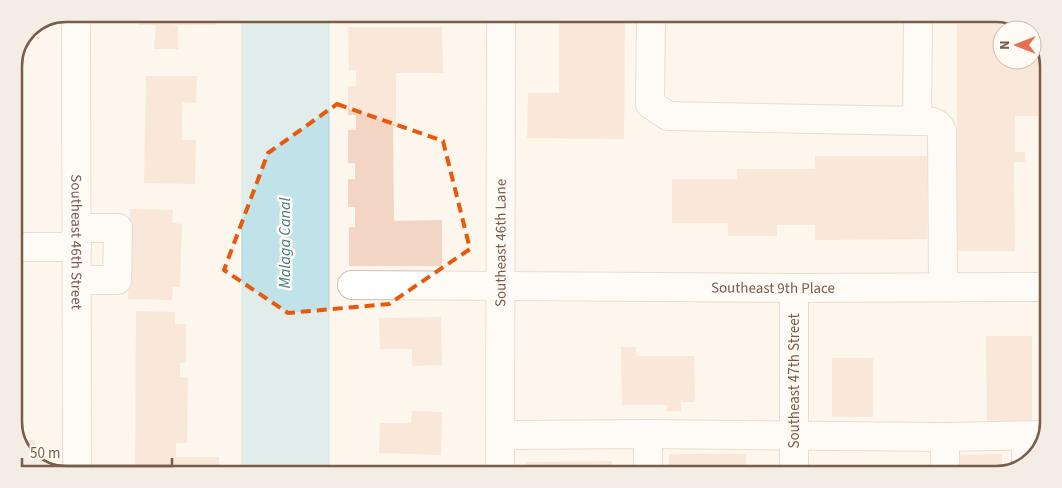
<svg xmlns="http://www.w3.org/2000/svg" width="1062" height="488" font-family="'Source Sans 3',sans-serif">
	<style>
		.water { fill: #bfe3e8; stroke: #a5d3da }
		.building { fill: #f3d5c3 }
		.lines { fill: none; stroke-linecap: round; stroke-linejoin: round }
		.minor-casing { stroke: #d1beb0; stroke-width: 30 }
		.minor { stroke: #fff; stroke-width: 28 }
		.marked { fill: none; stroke: #e8590c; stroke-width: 4; stroke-dasharray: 10 6; stroke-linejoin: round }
		.labels { text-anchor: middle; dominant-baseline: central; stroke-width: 5; stroke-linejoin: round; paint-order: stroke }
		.street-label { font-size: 15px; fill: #7a5c4d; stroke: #fffaf3 }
		.water-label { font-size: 16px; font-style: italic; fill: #437c86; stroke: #fffaf3 }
		.rim { fill: none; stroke: #7a5c4d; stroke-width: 2.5 }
	</style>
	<rect width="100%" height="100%" fill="#fdf6ec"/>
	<path class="water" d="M242,15H329V471H242Z"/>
	<path class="building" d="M138,14H216V25H170L178,26V49H154L156,25H138Z
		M559,23H625L624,139L527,138L528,93H559Z
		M957,24H1024L1031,30H1002V60H1032V31L1037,35L1040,42V70H1048V116H1015V152H1025V162H1014L1015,251H957Z
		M348,27H442L443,73H396V126H393L394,221L442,220V266H349V227H355V207H348V179H355V163H348V130H356V115H348V86H356V70H349Z
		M146,76H197L196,103L182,102V140H196L195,184L144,183Z
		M815,156H927V239L815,240V225H777V236H728V223H672V179H737V169H815Z
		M130,209L173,210L172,223L182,224L180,287H173L172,300L128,299Z
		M14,306H18L17,332L14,331Z
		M136,311L175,312V324H186V363H180V377L188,378L187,443H176V457H219V471L135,470Z
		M441,317L442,365L412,366V349H380L379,318Z
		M986,336H1032V426L987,427Z
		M621,347H636V356H694L695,402H681V411H667V405H622Z
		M832,358H873V417H832Z
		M412,411L442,412L441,455L379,453L380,423H411Z
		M19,440H35V461L23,451Z
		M669,454H746V473H669Z
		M1002,454V472L995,474H956L955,455Z
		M612,461V473L526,472V462Z"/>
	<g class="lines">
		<g class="minor-casing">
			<g id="minor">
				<path id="s1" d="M76,14L77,470"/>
				<path d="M651,16L650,104L668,116L917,121L918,17"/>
				<path d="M917,121C928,121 938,120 942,131L943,286"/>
				<path d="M77,228H118L117,280H77"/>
				<path d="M14,247H77"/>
				<path id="s2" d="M352,285L794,288L1046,287"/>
				<path d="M794,288V473"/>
				<path d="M648,434L945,437V474"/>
				<path d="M500,435L648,434V473"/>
				<path d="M945,437L1044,435"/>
				<path d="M1026,464V452"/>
				<path id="s3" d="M500,472L501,16"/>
			</g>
		</g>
		<use href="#minor" class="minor"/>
	</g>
	<path d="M0 0H1062V488H0ZM337,104L443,141L470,249L389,304L288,313L224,270L268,153Z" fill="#fdf6ec" fill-opacity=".55" fill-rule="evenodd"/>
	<path class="marked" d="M337,104L443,141L470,249L389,304L288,313L224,270L268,153Z"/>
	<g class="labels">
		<g class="street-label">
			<text stroke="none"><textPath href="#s1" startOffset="228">Southeast 46th Street</textPath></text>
			<text stroke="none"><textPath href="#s3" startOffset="229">Southeast 46th Lane</textPath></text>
			<text stroke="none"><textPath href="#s2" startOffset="421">Southeast 9th Place</textPath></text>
			<text transform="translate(794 381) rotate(-90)">Southeast 47th Street</text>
		</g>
		<g class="water-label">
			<text transform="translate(285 243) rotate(-90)">Malaga Canal</text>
		</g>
	</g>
	<path d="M0 0H1062V488H0ZM66 22H996A44 44 0 0 1 1040 66V422A44 44 0 0 1 996 466H66A44 44 0 0 1 22 422V66A44 44 0 0 1 66 22Z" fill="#f4ede6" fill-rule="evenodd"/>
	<path class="rim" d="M66 22H996A44 44 0 0 1 1040 66V422A44 44 0 0 1 996 466H66A44 44 0 0 1 22 422V66A44 44 0 0 1 66 22Z"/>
	<g transform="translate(1017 45) rotate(270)"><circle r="24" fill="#fffaf3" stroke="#cabbb1"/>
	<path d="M0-4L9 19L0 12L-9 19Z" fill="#e76f51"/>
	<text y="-8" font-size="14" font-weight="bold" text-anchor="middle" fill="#7a5c4d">N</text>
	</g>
	<path d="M22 458v8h150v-8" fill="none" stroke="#7a5c4d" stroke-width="2.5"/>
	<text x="30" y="458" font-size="15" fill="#7a5c4d" stroke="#fffaf3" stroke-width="4" paint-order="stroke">50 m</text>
</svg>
